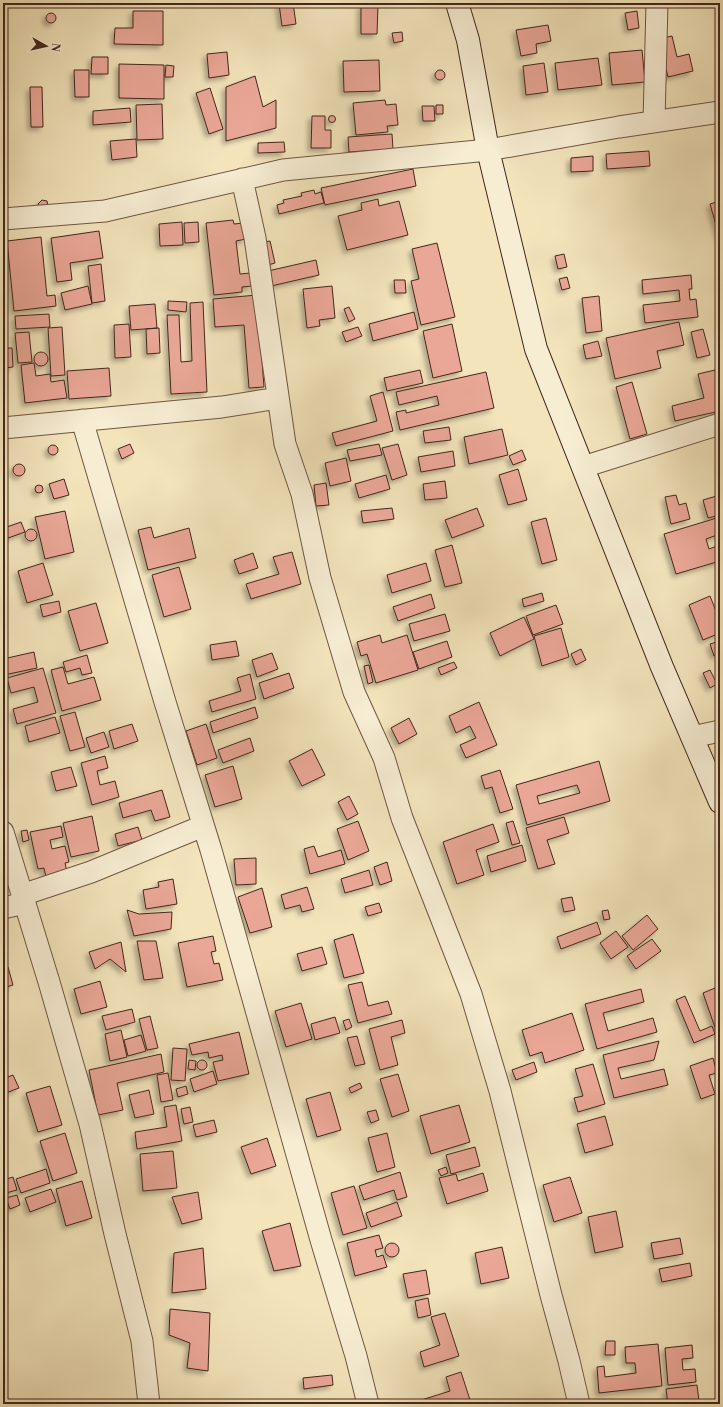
<svg xmlns="http://www.w3.org/2000/svg" width="723" height="1407" font-family="'Libre Bodoni',serif">
	<style>
		.building { fill: #eaa797; stroke: #43271a; fill-rule: evenodd; filter: url(#shadow) }
		.lines { fill: none; stroke-linecap: round; stroke-linejoin: round }
		.street-casing { stroke: #6f5642; stroke-width: 23 }
		.secondary-casing { stroke: #43271a; stroke-width: 24 }
		.street { stroke: #f7edd3; stroke-width: 21 }
		.secondary { stroke: #f7edd3; stroke-width: 22 }
	</style>
	<defs>
		<filter id="shadow"><feDropShadow dx="-3.5" dy="3.5" stdDeviation="2" flood-color="#0004"/></filter>
	</defs>
	<rect width="100%" height="100%" fill="#f3e4bc"/>
	<filter id="stains"><feTurbulence type="fractalNoise" baseFrequency=".005" numOctaves="4"/><feColorMatrix values="0 0 0 0 .2 0 0 0 0 .09 0 0 0 0 .02 0 0 0 .5 -.17"/></filter>
	<radialGradient id="worn" r=".72"><stop offset=".6" stop-color="#630" stop-opacity="0"/><stop offset="1" stop-color="#630" stop-opacity=".3"/></radialGradient>
	<path class="building" d="M293,3L296,24L282,26L279,4Z
		M361,5H378L377,34H361Z
		M133,11H163V45L114,44L115,28H133Z
		M637,11L639,28L628,30L625,13Z
		M46 18a5 5 0 1 1 10 0a5 5 0 1 1-10 0Z
		M548,25L551,41L536,44L537,53L521,56L516,30Z
		M402,32L403,41L394,43L392,33Z
		M672,36L677,57L689,54L693,71L668,77L659,39Z
		M642,50L645,82L612,85L609,53Z
		M227,52L229,75L209,78L207,54Z
		M92,57H108V74H91Z
		M598,58L602,85L558,90L555,63Z
		M379,60L380,91L344,92L343,61Z
		M544,63L548,92L526,95L523,66Z
		M119,64L164,65V99L119,98Z
		M166,65L174,66L173,77H165Z
		M74,70H89V97H75Z
		M435 75a5 5 0 1 1 10 0a5 5 0 1 1-10 0Z
		M255,76L263,107L276,100V128L226,141V87Z
		M30,87H42L43,127H31Z
		M210,88L223,129L209,134L196,93Z
		M385,100L386,105L396,104L398,125L387,126L388,132L356,135L353,103Z
		M162,104L163,139L137,140L136,105Z
		M436,105H443V114H436Z
		M422,106H434L435,121H423Z
		M130,108L131,122L93,125V111Z
		M328.5 119a3.5 3.5 0 1 1 7 0a3.5 3.5 0 1 1-7 0Z
		M312,116H325V130H331V148H311Z
		M392,134L393,149L349,152L348,137Z
		M136,139L137,157L112,160L110,141Z
		M284,142L285,152L258,153V143Z
		M649,151L650,166L607,169L606,154Z
		M593,156V171L571,172V158Z
		M413,169L416,186L325,205L321,188Z
		M314,190L315,194L321,192L324,203L279,214L277,205L284,203L283,200L302,196L301,193Z
		M378,199L379,206L399,201L408,235L347,250L338,216L362,210L361,203Z
		M42,200L47,201L48,207H39L38,204Z
		M720,201V239L710,204Z
		M233,220L234,224L244,223L246,239L236,241L240,274L250,273L252,286L242,287V292L214,295L206,223Z
		M182,222L183,245L160,246L159,224Z
		M198,222L199,242L185,243L184,223Z
		M99,231L103,258L70,263L72,280L57,282L51,238Z
		M41,237L47,296L55,295L56,306L14,311L7,241Z
		M270,241L275,263L264,266L259,243Z
		M437,243L455,317L421,325L411,281L419,279L412,249Z
		M564,254L567,267L558,269L555,256Z
		M316,260L319,275L271,286L268,271Z
		M101,264L105,301L92,303L88,266Z
		M691,275L692,289H689L690,300L696,299L698,317L645,323L643,305L680,301L679,290L643,294L642,280Z
		M567,277L570,288L562,290L559,279Z
		M394,280H405L406,293H395Z
		M88,286L92,304L65,310L61,293Z
		M332,286L335,318L319,320L320,326L307,328L303,289Z
		M257,295L264,387L249,388L244,325L215,327L213,299Z
		M599,296L602,331L586,333L582,298Z
		M168,301L187,302L186,312L168,310Z
		M203,302L207,392L171,394L167,315H179L181,362L192,361L190,303Z
		M155,304L157,328L131,330L129,306Z
		M349,307L355,319L349,322L344,309Z
		M414,312L418,329L373,341L369,324Z
		M49,314L50,327L16,329L15,316Z
		M679,322L684,345L657,351L661,368L615,379L606,338Z
		M129,324L131,357L115,358L114,325Z
		M452,324L462,371L433,378L423,331Z
		M62,327L65,375L51,376L48,328Z
		M358,327L362,336L346,342L342,332Z
		M159,328L160,353L147,354L146,329Z
		M703,329L710,355L697,358L691,332Z
		M29,332L32,362L18,363L15,333Z
		M598,341L602,356L586,359L583,345Z
		M3,348H12L13,367L4,368Z
		M34 359a7 7 0 1 1 14 0a7 7 0 1 1-14 0Z
		M34,363L36,376L50,374L51,382L64,380L67,398L25,403L21,365Z
		M109,368L111,396L69,399L67,371Z
		M420,370L423,383L387,391L384,378Z
		M715,370L720,392V411L675,421L672,406L704,398L698,374Z
		M486,372L494,408L400,430L396,412L406,410V413L439,405L437,396L399,405L396,392Z
		M632,382L647,434L630,439L616,387Z
		M383,392L393,431L336,446L332,433L377,421L370,396Z
		M449,427L451,440L425,443L423,431Z
		M502,429L508,455L469,464L464,437Z
		M130,444L134,453L122,459L118,449Z
		M379,444L382,455L350,461L347,450Z
		M398,444L407,475L392,480L382,448Z
		M48 450a5 5 0 1 1 10 0a5 5 0 1 1-10 0Z
		M522,450L526,460L513,465L509,456Z
		M453,451L455,466L421,472L418,457Z
		M346,458L351,481L330,486L325,463Z
		M13 470a6 6 0 1 1 12 0a6 6 0 1 1-12 0Z
		M518,469L527,500L508,505L499,475Z
		M386,475L390,489L359,498L355,484Z
		M64,479L69,495L54,499L49,484Z
		M445,481L447,498L425,500L423,484Z
		M326,483L329,505L316,506L314,485Z
		M35 489a4 4 0 1 1 8 0a4 4 0 1 1-8 0Z
		M676,495L679,505L686,503L690,519L671,524L665,497Z
		M720,495V515L708,518L703,500Z
		M392,508L394,519L363,523L361,511Z
		M477,508L484,526L452,538L445,520Z
		M65,511L74,552L45,559L35,517Z
		M720,517V534L706,539L709,549L720,545V561L676,574L664,534Z
		M546,518L557,560L542,564L531,522Z
		M21,522L25,532L8,538L4,528Z
		M151,527L154,538L189,528L196,558L148,570L138,530Z
		M25 535a6 6 0 1 1 12 0a6 6 0 1 1-12 0Z
		M452,545L462,583L445,587L435,550Z
		M292,552L301,584L251,599L246,584L279,574L273,557Z
		M253,553L258,568L239,574L234,560Z
		M43,563L53,595L27,603L18,571Z
		M426,563L431,581L392,593L387,575Z
		M179,567L191,609L164,617L152,575Z
		M542,593L544,601L524,607L522,599Z
		M431,594L435,608L398,621L393,607Z
		M710,596L720,621V633L703,640L689,605Z
		M59,601L61,612L43,617L40,605Z
		M96,603L108,643L80,651L68,611Z
		M556,605L563,624L533,635L526,616Z
		M445,614L450,631L414,641L409,624Z
		M524,617L534,639L500,656L490,633Z
		M561,628L569,657L542,666L534,636Z
		M380,635L382,643L407,635L418,670L376,683L367,654L361,656L357,642Z
		M236,641L239,656L212,660L210,645Z
		M447,641L452,657L419,669L413,652Z
		M720,641V654L714,656L710,644Z
		M581,649L586,660L576,665L571,654Z
		M34,652L37,668L4,675L3,659Z
		M272,653L278,669L257,677L252,660Z
		M87,655L92,673L82,675L80,668L66,672L63,662Z
		M454,662L457,668L441,675L438,668Z
		M369,665L373,682L368,684L364,666Z
		M63,667L68,684L94,677L101,700L62,711L51,670Z
		M43,668L56,713L17,724L13,709L38,702L34,687L11,693L7,678Z
		M710,670L717,684L710,688L703,673Z
		M289,673L294,688L264,699L259,683Z
		M250,674L256,699L212,712L209,701L241,691L237,678Z
		M479,702L497,745L466,758L460,745L476,738L470,726L456,733L449,716Z
		M255,707L258,718L213,733L210,722Z
		M75,712L85,747L70,751L60,716Z
		M55,717L60,733L29,742L25,726Z
		M409,718L417,734L399,744L391,728Z
		M132,724L138,741L114,749L109,731Z
		M206,724L217,758L197,765L186,731Z
		M104,732L109,747L91,753L86,738Z
		M250,738L254,751L223,763L218,750Z
		M312,749L325,775L302,786L289,761Z
		M105,756L108,768L97,771L100,785L115,781L119,797L92,805L81,763Z
		M599,761L610,801L527,825L516,785ZM577,785L580,793L539,804L537,796Z
		M233,766L242,799L215,807L205,775Z
		M71,767L77,786L56,791L51,772Z
		M500,770L513,809L500,813L492,787L485,789L481,776Z
		M162,790L170,817L155,821L151,810L123,818L119,803Z
		M349,796L358,814L347,820L338,802Z
		M92,816L99,851L71,857L63,823Z
		M564,817L569,833L547,840L555,864L538,869L526,828Z
		M358,821L369,851L348,860L337,829Z
		M513,821L520,843L512,845L506,823Z
		M493,824L499,842L476,850L484,875L457,884L443,842Z
		M61,826L63,837L50,840L52,849L65,846L69,862L65,863L67,872L46,877L44,868L38,869L30,832Z
		M138,827L142,840L118,846L115,834Z
		M27,830L29,840L23,842L21,831Z
		M522,845L526,861L491,872L487,856Z
		M314,846L318,857L341,850L345,864L310,874L304,849Z
		M256,858V884L236,885L234,859Z
		M387,862L392,881L380,885L374,867Z
		M369,870L373,885L345,893L341,879Z
		M173,879L177,904L146,909L143,890L159,887L158,882Z
		M307,887L314,909L302,912L300,905L285,909L281,895Z
		M262,888L272,927L250,933L238,897Z
		M572,897L575,910L564,912L561,899Z
		M379,903L382,912L368,916L365,907Z
		M127,910L139,914L172,912L171,929L134,936Z
		M608,910L610,919L604,920L602,911Z
		M647,915L658,929L633,950L622,936Z
		M597,922L601,934L561,949L557,937Z
		M616,931L628,947L611,959L600,943Z
		M353,934L364,973L344,978L334,940Z
		M213,936L216,951L211,952L214,964L219,963L223,980L187,987L178,943Z
		M652,939L661,951L636,969L627,956Z
		M137,941H156L163,978L144,980Z
		M121,942L126,972L110,959L95,969L89,952Z
		M322,947L327,964L302,971L297,954Z
		M3,967V968L8,967L13,985L3,988Z
		M100,981L107,1007L81,1014L74,989Z
		M362,982L368,1006L388,1001L392,1014L358,1023L348,985Z
		M720,986V1035L718,1036L703,993Z
		M641,989L644,1002L603,1013L608,1031L653,1018L657,1032L597,1049L585,1004Z
		M685,996L700,1031L712,1026L715,1034L694,1043L676,1000Z
		M301,1003L312,1039L286,1047L275,1011Z
		M132,1009L135,1022L106,1030L102,1016Z
		M572,1013L584,1050L545,1063L542,1052L530,1056L522,1030Z
		M150,1016L158,1048L147,1050L139,1019Z
		M335,1017L340,1033L315,1040L311,1024Z
		M349,1019L352,1027L346,1030L343,1021Z
		M402,1020L405,1033L391,1037L398,1065L380,1070L369,1029Z
		M121,1030L127,1057L110,1061L105,1034Z
		M239,1032L249,1074L218,1081L213,1062L223,1060L222,1055L209,1058L208,1052L192,1055L189,1044Z
		M141,1035L146,1051L128,1056L124,1040Z
		M357,1036L365,1064L355,1066L347,1038Z
		M659,1041L654,1060L618,1068L621,1079L664,1069L668,1085L614,1098L603,1055Z
		M173,1048L187,1049L185,1081L171,1080Z
		M161,1054L164,1072L117,1083L123,1110L98,1115L89,1070Z
		M713,1058L717,1073L709,1075L715,1094L701,1099L690,1066Z
		M189,1060L196,1061L195,1070L188,1069Z
		M197 1065a5 5 0 1 1 10 0a5 5 0 1 1-10 0Z
		M534,1062L537,1072L516,1080L512,1070Z
		M593,1064L605,1104L578,1112L574,1098L583,1096L575,1069Z
		M213,1071L217,1084L194,1092L190,1079Z
		M168,1073L173,1100L161,1102L157,1075Z
		M398,1074L409,1111L392,1117L380,1079Z
		M13,1075L19,1088L3,1094V1079Z
		M360,1083L362,1088L351,1093L349,1088Z
		M50,1086L62,1125L38,1132L26,1093Z
		M186,1086L188,1094L178,1097L176,1089Z
		M149,1090L154,1114L135,1118L129,1095Z
		M330,1092L341,1130L317,1137L306,1099Z
		M176,1105L182,1141L137,1149L135,1132L167,1127L164,1107Z
		M459,1105L470,1142L431,1154L420,1116Z
		M190,1107L193,1122L184,1124L181,1109Z
		M376,1110L379,1120L371,1123L367,1112Z
		M605,1116L613,1145L585,1153L577,1124Z
		M214,1120L217,1132L196,1137L193,1125Z
		M65,1133L77,1173L53,1181L40,1141Z
		M387,1133L395,1167L377,1172L368,1138Z
		M267,1138L276,1166L251,1174L241,1147Z
		M475,1147L480,1166L451,1174L446,1155Z
		M173,1151L177,1188L143,1191L140,1154Z
		M446,1167L448,1173L441,1176L438,1170Z
		M46,1169L50,1183L21,1193L16,1179Z
		M400,1172L407,1197L397,1200L394,1190L364,1200L359,1186Z
		M483,1173L488,1191L447,1204L439,1178L456,1174L458,1181Z
		M13,1177L17,1190L6,1193L3,1180Z
		M570,1177L582,1213L554,1222L543,1185Z
		M82,1181L92,1218L66,1226L56,1189Z
		M354,1186L367,1228L343,1235L331,1193Z
		M51,1189L56,1202L30,1212L25,1198Z
		M198,1192L202,1219L182,1224L172,1197Z
		M17,1195L20,1205L10,1209L6,1198Z
		M397,1202L402,1216L371,1227L366,1213Z
		M616,1211L623,1247L595,1253L588,1217Z
		M290,1223L301,1266L274,1271L262,1231Z
		M379,1235L383,1248L375,1250L377,1257L383,1255L387,1267L355,1276L347,1243Z
		M680,1238L683,1254L654,1259L651,1243Z
		M385 1250a7 7 0 1 1 14 0a7 7 0 1 1-14 0Z
		M502,1247L509,1278L481,1284L475,1253Z
		M203,1248L206,1289L172,1293L174,1253Z
		M690,1263L692,1276L662,1282L659,1269Z
		M426,1270L430,1294L408,1298L403,1274Z
		M428,1298L431,1315L418,1318L415,1301Z
		M170,1309L210,1313L208,1371L187,1368L190,1343L169,1335Z
		M445,1313L459,1356L424,1367L420,1352L440,1345L431,1317Z
		M606,1341H615V1355H605Z
		M658,1344L662,1386L599,1393L597,1367L604,1366L605,1377L636,1373L635,1363H626L625,1347Z
		M692,1345L693,1358L682,1359L683,1370L695,1369L696,1382L668,1385L665,1348Z
		M461,1372L471,1403L413,1404L412,1403L450,1391L446,1377Z
		M332,1375L333,1385L304,1389L303,1378Z
		M697,1385L699,1401L688,1403V1404H668L666,1389Z"/>
	<g class="lines">
		<g class="street-casing">
			<path id="street" d="M654,122L657,3
				M242,179L255,238L285,444L302,494L320,578L354,692L384,758L402,818L471,994L500,1091L551,1295L569,1361L579,1404
				M3,219L105,211L283,170L488,150L619,127L720,112
				M82,420L165,702L211,850L321,1240L356,1356L368,1404
				M3,428L222,407L278,398
				M583,467L720,424
				M692,737L720,731
				M3,832L49,982L90,1124L115,1234L142,1341L149,1404
				M22,895L91,872L203,826
				M3,908L25,903"/>
		</g>
		<g class="secondary-casing">
			<path id="secondary" d="M457,3L468,40L488,150L536,349L662,667L720,802"/>
		</g>
		<use href="#street" class="street"/>
		<use href="#secondary" class="secondary"/>
	</g>
	<rect width="723" height="1407" fill="none" stroke="#f3e4bc" stroke-width="16"/>
	<rect x="4" y="4" width="715" height="1399" fill="none" stroke="#43271a" stroke-width="2"/>
	<rect x="8" y="8" width="707" height="1391" fill="none" stroke="#43271a"/>
	<g transform="translate(46 46) rotate(98)" stroke="#f7edd3" stroke-width="3" paint-order="stroke">
	<path d="M0-3L7 15L0 10L-7 15Z" fill="#43271a"/>
	<text y="-6" font-size="11" font-weight="bold" text-anchor="middle" fill="#43271a">N</text>
	</g>
	<rect width="100%" height="100%" filter="url(#stains)"/>
	<rect width="100%" height="100%" fill="url(#worn)"/>
</svg>
